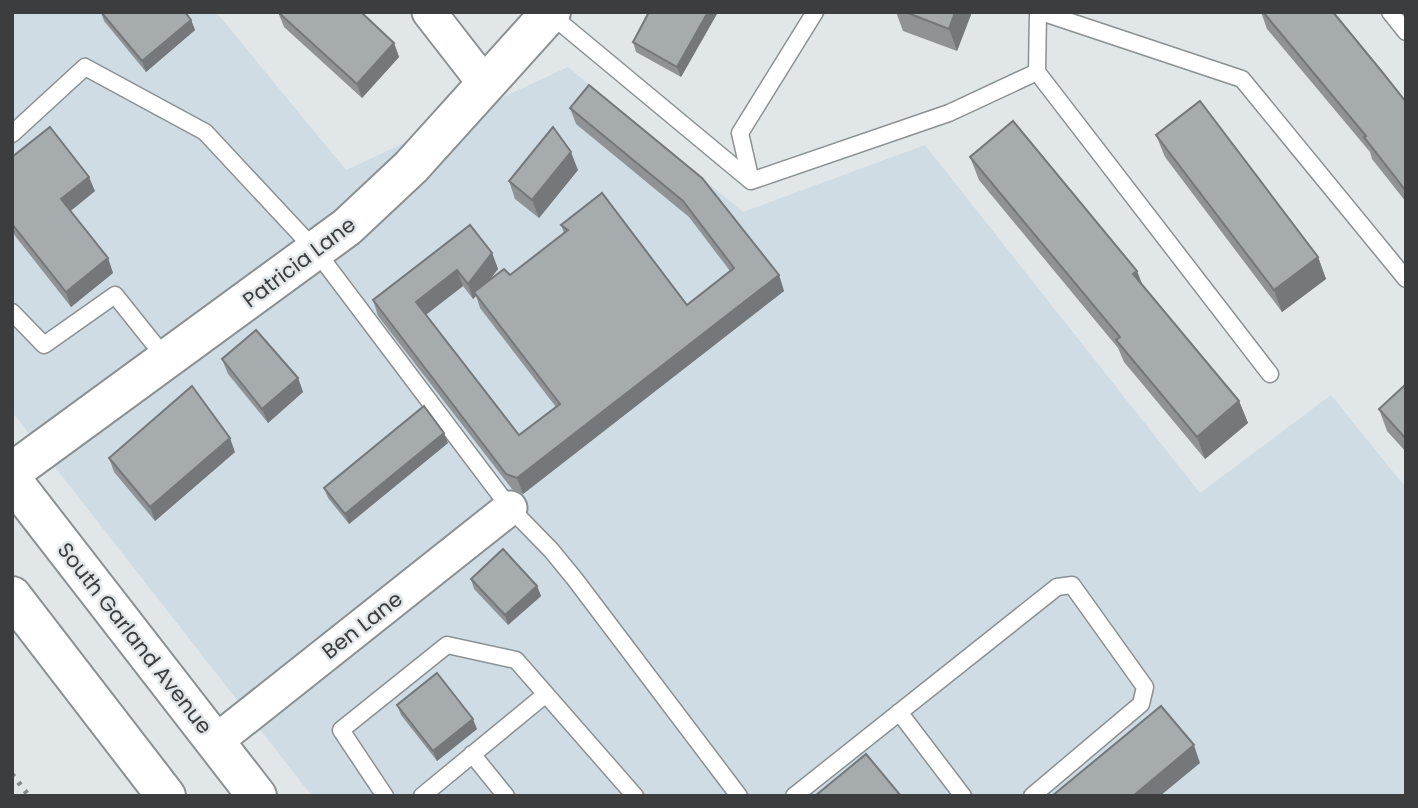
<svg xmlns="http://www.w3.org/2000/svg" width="1418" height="808" font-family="Poppins,sans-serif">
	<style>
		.built { fill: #cfdce3 }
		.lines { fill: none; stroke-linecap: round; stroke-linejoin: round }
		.lane-casing { stroke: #8b9092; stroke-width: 19 }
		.street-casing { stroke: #8b9092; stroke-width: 37 }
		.secondary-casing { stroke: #8b9092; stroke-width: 42 }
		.primary-casing { stroke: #8b9092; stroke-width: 42 }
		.lane { stroke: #fff; stroke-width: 16 }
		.street { stroke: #fff; stroke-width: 33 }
		.secondary { stroke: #fff; stroke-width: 38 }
		.primary { stroke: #fff; stroke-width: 38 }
		.rail { stroke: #85898b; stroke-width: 5; stroke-dasharray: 3.5 7; stroke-linecap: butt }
		.wall { fill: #8f9396; fill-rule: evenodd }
		.shaded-wall { fill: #74787a }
		.building { fill: #a6abae; stroke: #74787a; stroke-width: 2 }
		.labels { text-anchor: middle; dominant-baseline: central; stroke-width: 5; stroke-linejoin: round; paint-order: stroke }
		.street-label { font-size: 21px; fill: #3b3d3e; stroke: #e1e6e9 }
	</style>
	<rect width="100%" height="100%" fill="#e1e6e9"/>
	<path class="built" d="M12,12H216L346,170L568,67L743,212L925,145L1200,493L1331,395L1406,488V796H312L12,412Z"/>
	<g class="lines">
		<g class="lane-casing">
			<path id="lane" d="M1041,12L1242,79L1406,279
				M1390,12L1406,32
				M550,14L751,181L949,113L1037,72L1038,12
				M1037,72L1270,374
				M12,134L85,67L205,132L316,251L510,508L551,550L574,578L739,796
				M751,181L740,133L815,12
				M12,312L44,345L115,295L167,360
				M899,712L963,796
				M472,754L506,796
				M385,796L341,730L447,645L516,660L635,796
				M422,796L546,694
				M794,796L1057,587L1072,585L1145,687L1141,704L1032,796"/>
		</g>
		<g class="street-casing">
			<path id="street" d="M429,12L485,84
				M215,742L510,508"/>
		</g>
		<g class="secondary-casing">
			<path id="secondary" d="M12,472L347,227L411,167L551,12"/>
		</g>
		<g class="primary-casing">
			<path id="primary" d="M12,480L257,796
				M12,596L166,796"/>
		</g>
		<use href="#lane" class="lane"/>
		<use href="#street" class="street"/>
		<use href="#secondary" class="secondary"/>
		<use href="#primary" class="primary"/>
		<path class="rail" d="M12,774L29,796"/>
	</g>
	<path class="wall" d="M101,12H185L191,20L195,30L146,72L104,21Z
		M278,12H361L394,43L399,57L362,98L284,27Z
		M718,12L681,77L636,52L633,42Z
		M896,12H972L957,51L903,31Z
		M1261,12H1333L1406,102V202L1372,159L1370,152L1267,29Z
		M570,108L779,275L784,291L523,494L512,489L378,316L373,300L492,253L498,269L488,282L510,275L564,233L561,225L687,305L730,271L689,217L576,124ZM463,286L473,299L476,296L480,308L556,407L519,435L426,314Z
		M1156,135L1318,257L1326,279L1282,312L1165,157Z
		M12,157L95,191L70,211L108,258L113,273L71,307L12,232Z
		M970,157L1137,271L1143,286L1239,401L1248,423L1205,459L1124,362L1118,348L979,180Z
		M578,170L539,218L515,199L509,181Z
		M222,359L298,378L303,392L268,423L228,374Z
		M1406,384V452L1387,431L1379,409Z
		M448,443L349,524L328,498L324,488Z
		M235,452L155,521L114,472L109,458Z
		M471,579L537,586L541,596L508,625L474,589Z
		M397,705L477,729L437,761L401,715Z"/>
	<path class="shaded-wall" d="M708,12H718L681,77L677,67Z
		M955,12H972L957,51L949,29Z
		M191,20L195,30L146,72L142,61Z
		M394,43L399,57L362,98L357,84Z
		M571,152L578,170L539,218L532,200Z
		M89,177L95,191L67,214L61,199Z
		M492,253L498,269L477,295L474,292L476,296L473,299L468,284Z
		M1318,257L1326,279L1282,312L1274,290Z
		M108,258L113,273L71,307L66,292Z
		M457,270L463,286L422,318L416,302Z
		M1137,271L1145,293L1133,274Z
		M779,275L784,291L523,494L517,478Z
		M298,378L303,392L268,423L262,409Z
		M1239,401L1248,423L1205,459L1197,437Z
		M444,433L448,443L349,524L345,514Z
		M230,438L235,452L155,521L150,507Z
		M537,586L541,596L508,625L505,615Z
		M473,719L477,729L437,761L433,751Z
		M1194,745L1200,763L1160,796H1133Z"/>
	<path class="building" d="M101,12H185L191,20L142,61Z
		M280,12H361L394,43L357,84L279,13Z
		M649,12H708L677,67L633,42Z
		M905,12H955L949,29Z
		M1263,12H1333L1383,73L1406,102V191L1364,137L1366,136Z
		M589,85L702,178L779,275L517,478L506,474L373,300L470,225L492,253L468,284L457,270L416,302L519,435L560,404L474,292L504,269L510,275L568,230L561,225L602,193L687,305L734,268L683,201L570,108Z
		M1200,101L1318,257L1274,290L1156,135Z
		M1013,121L1137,271L1133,274L1239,401L1197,437L1116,340L1120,337L970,157Z
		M50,127L89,177L61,199L108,258L66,292L12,224V157Z
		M553,127L571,152L532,200L509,181Z
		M256,330L298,378L262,409L222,359Z
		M1406,384V439L1379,409Z
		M192,386L230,438L150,507L109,458Z
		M424,406L444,433L345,514L324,488Z
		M503,549L537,586L505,615L471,579Z
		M437,673L473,719L433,751L397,705Z
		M1161,706L1194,745L1133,796H1052Z
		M866,754L901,796H815Z"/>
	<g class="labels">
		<g class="street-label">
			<text transform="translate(299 262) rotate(-37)">Patricia Lane</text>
			<text transform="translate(362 625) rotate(-38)">Ben Lane</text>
			<text transform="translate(135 638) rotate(52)">South Garland Avenue</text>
		</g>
	</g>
	<rect width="1418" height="808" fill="none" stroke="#3b3d3e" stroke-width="28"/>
</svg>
